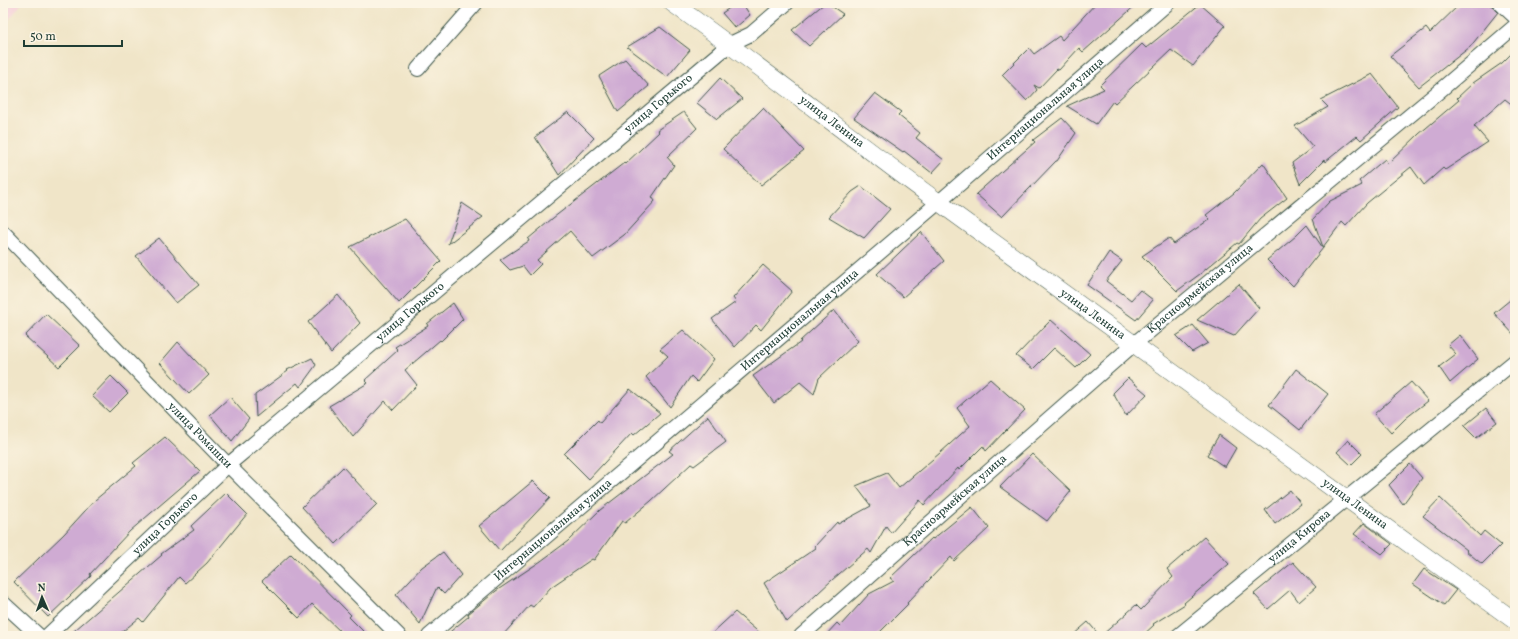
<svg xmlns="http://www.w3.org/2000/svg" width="1518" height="639" font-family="Vollkorn,serif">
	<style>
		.built { fill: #f5cfd9 }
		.building { fill: #cfabd3 }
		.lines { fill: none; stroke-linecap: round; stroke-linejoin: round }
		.minor-casing { stroke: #3e564a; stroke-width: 16 }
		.tertiary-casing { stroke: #3e564a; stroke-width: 18 }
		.minor { stroke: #fff; stroke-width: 14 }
		.tertiary { stroke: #fff; stroke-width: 17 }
		.labels { text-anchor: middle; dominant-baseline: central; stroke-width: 3; stroke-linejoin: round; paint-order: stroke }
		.street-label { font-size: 12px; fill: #1f3d34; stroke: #fcf5e5 }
	</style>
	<rect width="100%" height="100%" fill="#fcf5e5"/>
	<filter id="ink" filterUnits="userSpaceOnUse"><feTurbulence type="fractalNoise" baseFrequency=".025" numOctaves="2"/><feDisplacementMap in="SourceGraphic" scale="8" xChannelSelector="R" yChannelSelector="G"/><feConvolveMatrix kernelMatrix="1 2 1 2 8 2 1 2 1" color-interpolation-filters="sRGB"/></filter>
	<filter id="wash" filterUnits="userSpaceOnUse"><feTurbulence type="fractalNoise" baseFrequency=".012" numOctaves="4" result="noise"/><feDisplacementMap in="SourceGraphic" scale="16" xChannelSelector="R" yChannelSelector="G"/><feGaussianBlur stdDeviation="0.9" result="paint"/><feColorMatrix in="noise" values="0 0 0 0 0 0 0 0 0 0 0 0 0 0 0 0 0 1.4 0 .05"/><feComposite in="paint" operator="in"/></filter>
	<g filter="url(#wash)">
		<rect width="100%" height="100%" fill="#f0e5c8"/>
		<path class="built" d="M3,3H22L3,27Z"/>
		<g id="blocks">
			<path class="building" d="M737,3H742L750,15L735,28L722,13Z
				M825,3H827L843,14L809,46L792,30Z
				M1096,3H1138L1083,52L1079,48L1059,70L1057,69L1039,88L1034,85L1037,90L1027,101L1002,75L1029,48L1034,54L1059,36L1062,40Z
				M1461,3H1487L1492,6L1498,12L1470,47L1419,87L1390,56L1426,28L1430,33Z
				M1200,4L1225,26L1193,66L1171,50L1115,103L1113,101L1096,124L1067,106L1104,89L1100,85L1142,44L1146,48Z
				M660,27L690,50L667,77L627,47Z
				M1515,50V107L1505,99L1474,126L1488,142L1445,170L1443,168L1424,185L1411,167L1367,203L1346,226L1342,222L1323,247L1313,219L1330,201L1362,185L1359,181L1385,159L1388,164L1419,134L1459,100L1457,98L1473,83L1502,63Z
				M625,59L649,86L618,112L599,76Z
				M1372,74L1398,107L1361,140L1357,136L1325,162L1324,160L1300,184L1292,163L1313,147L1295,126L1328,107L1321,100Z
				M720,78L742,99L717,119L697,103Z
				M875,93L901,112L898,115L920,133L916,138L944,160L932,173L904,151L903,152L854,118Z
				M763,108L804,151L761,185L723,149Z
				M568,112L594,138L559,175L535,137Z
				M684,112L697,128L667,157L674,165L652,197L655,201L624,235L593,258L570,231L537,260L541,264L530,275L523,266L510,270L500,260L529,241L528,239L553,218L624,163L625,164L659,132L657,130Z
				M1062,118L1076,133L1057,161H1056L1002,217L976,194L1035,142L1033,140Z
				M1263,163L1287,198L1260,219L1239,244L1237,243L1200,274L1177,291L1142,256L1169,238L1174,244L1210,219L1206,215L1234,193Z
				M861,186L890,209L864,238L829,217L852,192Z
				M462,203L483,217L448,244Z
				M405,219L441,261L399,303L350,247Z
				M1307,225L1323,248L1293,286L1267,260L1296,236Z
				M921,232L944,261L903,297L877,274Z
				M159,238L199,285L176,303L136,256Z
				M1109,252L1122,261L1106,281L1131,300L1140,290L1153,300L1136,320L1087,285Z
				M763,265L792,291L761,330L756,325L735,347L712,319L736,302L733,298Z
				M1239,284L1259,308L1234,336L1197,320Z
				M338,295L360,323L331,353L308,322Z
				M1510,300L1515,305V336L1494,313Z
				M453,303L463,319L441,341L440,340L405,370L417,385L393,410L385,401L353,437L329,406L368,383L365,380L398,350L395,347L428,326L427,324Z
				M834,310L858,341L819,378L814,394L800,382L774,403L753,376L801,342L800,341Z
				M46,314L80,346L59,367L25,336Z
				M1051,320L1090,354L1076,368L1054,348L1033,369L1016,356Z
				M1193,325L1208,343L1192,352L1176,336Z
				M683,330L714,359L697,382L691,376L670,407L646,377L668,356L660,349Z
				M1460,335L1478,359L1450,383L1439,367L1456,354L1448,345Z
				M178,342L209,375L189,394L160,363Z
				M312,358L316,365L300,387L297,383L256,417L255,395L288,371L287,370Z
				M1296,369L1328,394L1300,430L1269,405Z
				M111,376L128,393L109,412L92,396Z
				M1128,378L1147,394L1126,416L1113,393Z
				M990,379L1025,410L986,451L983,446L959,470L958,468L924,505L920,500L891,533L886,526L871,553L868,549L832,580L787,622L764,583L816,548L815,546L837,522L838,524L871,506L856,486L887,473L899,488L940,453L970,426L957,408Z
				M1411,382L1428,401L1406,418L1391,433L1374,414Z
				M630,389L660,413L634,435L632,433L589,479L564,454L598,420L600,423Z
				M230,397L249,419L232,441L210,415Z
				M1486,408L1497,422L1476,438L1464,426Z
				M708,416L726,442L694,466L691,464L651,501L625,523L622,521L594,560L592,559L551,587L533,607L530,605L502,636H445L469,616L468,614L496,591L541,561L568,541L600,510L673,454L669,451Z
				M1219,435L1236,448L1225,467L1207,455Z
				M165,437L200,471L130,531L90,574L91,576L48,617L14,582L64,534L95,500L136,466L133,463Z
				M1348,440L1362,454L1351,465L1337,452Z
				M1032,454L1071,491L1047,521L1000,487Z
				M1410,464L1422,478L1403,504L1389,485Z
				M343,467L377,504L336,544L302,507Z
				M533,481L550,498L500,551L479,526Z
				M1290,490L1301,504L1275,524L1265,510Z
				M226,493L247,514L207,563L185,583L179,577L143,622L139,618L117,636H68L162,555L161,554L194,530L191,526Z
				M1440,498L1480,536L1484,531L1501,545L1482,564L1466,551L1467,550L1423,516Z
				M972,507L989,528L954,561L951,557L907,603L908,604L876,636H825L837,623L840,626L869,594L894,581L890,578L932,538L933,539Z
				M1364,523L1392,544L1382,554L1354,534Z
				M1204,537L1229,564L1184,603L1185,604L1153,624L1154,625L1142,636H1101L1136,605L1141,610L1173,577L1167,569Z
				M443,552L461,575L444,594L437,587L420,624L396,595L422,567Z
				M291,554L351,615L349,617L368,636H345L312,604L299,618L262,581Z
				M1293,562L1316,587L1299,602L1290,590L1268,609L1254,594Z
				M1424,569L1456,590L1444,605L1413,584Z
				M735,612L763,636H709Z
				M1088,622L1100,636H1072Z"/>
		</g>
	</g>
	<g filter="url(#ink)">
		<use href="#blocks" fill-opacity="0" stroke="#3e564a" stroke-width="1"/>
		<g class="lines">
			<g class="minor-casing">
				<g id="minor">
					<path d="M1500,3L1515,17"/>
					<path d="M418,69L476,3"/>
					<path id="s1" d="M3,232L228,465L399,636"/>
					<path d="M3,603L39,636"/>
					<path id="s2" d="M47,636L228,465L730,44L751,34L787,3"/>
					<path id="s3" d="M429,636L939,202L1168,3"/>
					<path id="s4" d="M801,636L1134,344L1437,93L1515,26"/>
					<path id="s5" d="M1178,636L1515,361"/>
				</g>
			</g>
			<g class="tertiary-casing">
				<g id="tertiary">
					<path id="s6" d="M672,3C763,68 851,138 941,204C1132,344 1324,481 1515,621"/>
				</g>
			</g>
			<use href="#minor" class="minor"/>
			<use href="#tertiary" class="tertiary"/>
		</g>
	</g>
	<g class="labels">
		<g class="street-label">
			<text stroke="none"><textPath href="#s2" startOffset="811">улица Горького</textPath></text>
			<text stroke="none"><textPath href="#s3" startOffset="811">Интернациональная улица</textPath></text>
			<text stroke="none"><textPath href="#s6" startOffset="199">улица Ленина</textPath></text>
			<text stroke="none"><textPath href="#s4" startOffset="529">Красноармейская улица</textPath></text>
			<text stroke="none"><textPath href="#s2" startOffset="487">улица Горького</textPath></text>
			<text stroke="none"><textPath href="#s6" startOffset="523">улица Ленина</textPath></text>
			<text stroke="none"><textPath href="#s3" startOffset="487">Интернациональная улица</textPath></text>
			<text stroke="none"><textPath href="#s1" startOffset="283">улица Ромашки</textPath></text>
			<text stroke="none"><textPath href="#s4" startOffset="205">Красноармейская улица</textPath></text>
			<text stroke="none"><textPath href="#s6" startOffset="847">улица Ленина</textPath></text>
			<text stroke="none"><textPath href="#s2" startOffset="163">улица Горького</textPath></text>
			<text stroke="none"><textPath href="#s3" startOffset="163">Интернациональная улица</textPath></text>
			<text stroke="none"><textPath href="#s5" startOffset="157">улица Кирова</textPath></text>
		</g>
	</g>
	<rect width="1518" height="639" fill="none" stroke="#fcf5e5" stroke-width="16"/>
	<g transform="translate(42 597) rotate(358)" stroke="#fcf5e5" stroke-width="3" paint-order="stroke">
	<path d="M0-3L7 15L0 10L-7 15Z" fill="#1f3d34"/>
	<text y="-6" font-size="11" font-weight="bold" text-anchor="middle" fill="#1f3d34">N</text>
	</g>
	<path d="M24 40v6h98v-6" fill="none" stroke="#1f3d34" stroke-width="2"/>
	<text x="30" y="40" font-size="12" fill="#1f3d34" stroke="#fcf5e5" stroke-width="3" paint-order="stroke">50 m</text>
</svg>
